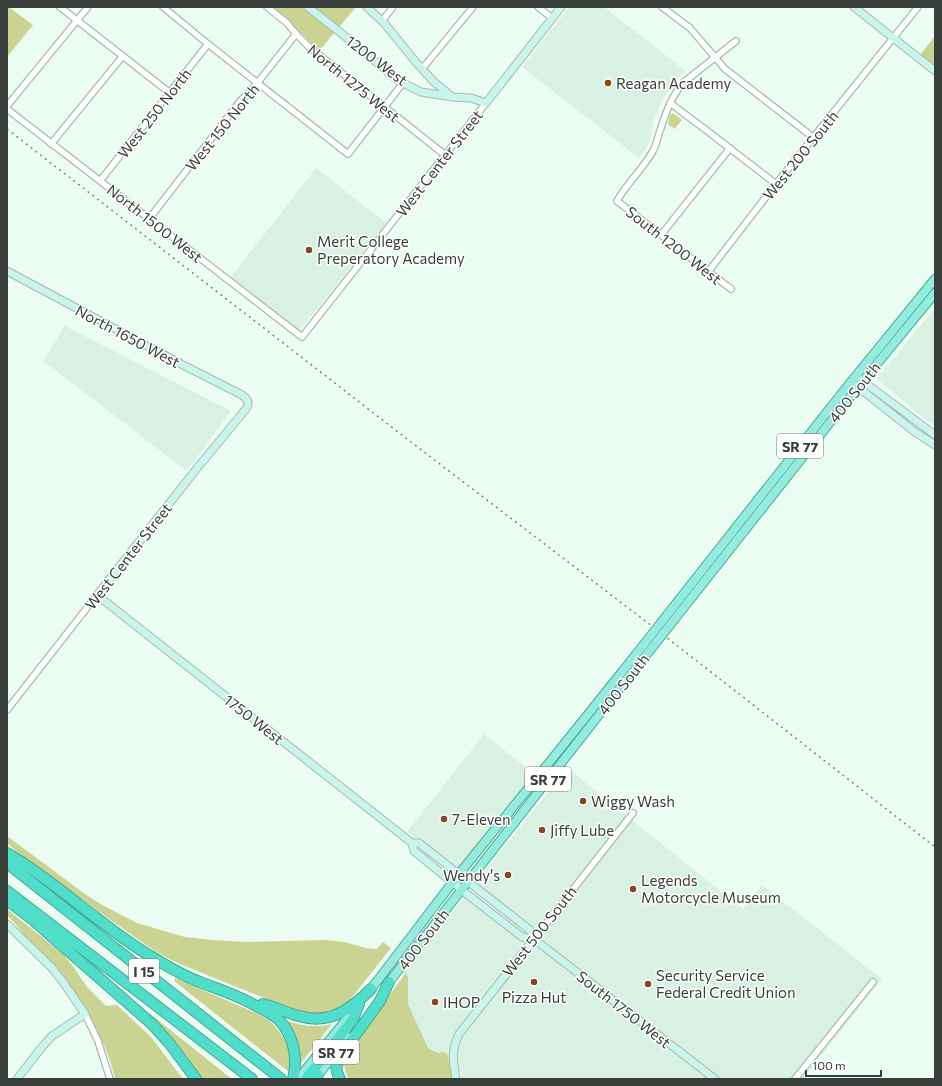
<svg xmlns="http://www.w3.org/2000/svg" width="942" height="1086" font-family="Commissioner,sans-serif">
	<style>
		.built { fill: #d9f1e3 }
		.green { fill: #cbd393 }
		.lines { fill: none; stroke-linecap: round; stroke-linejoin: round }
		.street-casing { stroke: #a8b9af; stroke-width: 8 }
		.secondary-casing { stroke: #a8b9af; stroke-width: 9 }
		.primary-casing { stroke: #48a697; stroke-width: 10 }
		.highway-casing { stroke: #48a697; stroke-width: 12 }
		.street { stroke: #fff; stroke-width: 5.5 }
		.secondary { stroke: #caf5ef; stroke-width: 7 }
		.primary { stroke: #96ebdf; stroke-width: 8 }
		.highway { stroke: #50ddc9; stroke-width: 10 }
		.rail { stroke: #7a857e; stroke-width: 1.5; stroke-dasharray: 2 4; stroke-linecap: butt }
		.primary-bridge-casing { stroke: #48a697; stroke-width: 10; stroke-linecap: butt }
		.primary-bridge { stroke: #96ebdf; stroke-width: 8 }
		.poi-dot { fill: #89431d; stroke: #fff; stroke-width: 1.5 }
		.labels { text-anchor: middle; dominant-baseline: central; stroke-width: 3; stroke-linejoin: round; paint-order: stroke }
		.shield { fill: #fff; stroke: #747975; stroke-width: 1 }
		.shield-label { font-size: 14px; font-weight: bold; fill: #383f3a }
		.street-label { font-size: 15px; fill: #383f3a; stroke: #fff }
		.poi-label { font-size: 15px; fill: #383f3a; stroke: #fff; text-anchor: start }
	</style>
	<rect width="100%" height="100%" fill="#ebfdf2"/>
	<path class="built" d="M569,7H604L686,71L678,78L670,88L661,102L654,121L649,143L639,158L522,67Z
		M316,168L386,223L300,330L231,277Z
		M935,308V426L914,411L906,403L877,379L878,377Z
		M65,326L231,411L187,471L43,361Z
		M484,734L534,774L462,866L455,868L407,832Z
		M567,768L743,909L762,885L882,979L803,1079H462L461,1073L439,1055L428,1048L408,1004L404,973Z"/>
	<path class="green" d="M7,7H9L33,25L7,57Z
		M272,7H356L319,51L289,21Z
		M935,36V66L920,55Z
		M673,113L682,120L675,129L668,124L670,115Z
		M7,836L85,894L102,905L137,923L185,937L213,940L248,942L325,940L345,942L365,948L377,949L383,942L391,948L349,1001L339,1008L329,1011V1013L307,1015L287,1006L264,998L185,966L171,960L155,951L99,912L15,850L7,843Z
		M7,909L63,954L72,965L87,987L106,1006L117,1005L151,1037L183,1079H115C108,1046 86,1005 65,979C55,966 44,956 33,945C24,935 17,925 7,915Z
		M405,974L408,976V1004L428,1048L439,1054L442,1051L448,1055L452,1079H347L348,1077L345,1071V1067L340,1066L342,1061L356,1040Z
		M175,978L256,1013L269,1020L278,1030L287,1043L289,1055V1072L174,981Z
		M149,1013L232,1079H201L173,1041L147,1016Z
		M285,1020C301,1026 315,1028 332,1024L300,1064C302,1047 295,1033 285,1020Z"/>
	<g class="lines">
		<g class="street-casing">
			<path id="street" d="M60,7L170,93
				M163,7L208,44L348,154L403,83
				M267,7L287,23L296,34L309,47L445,155
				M538,7L552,18
				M662,7L690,28L725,69L814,138
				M382,21L393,7
				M422,69L473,7
				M670,103L706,130L776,184
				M7,106L88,7
				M7,109L302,337L486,103
				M51,144L122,57
				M100,181L208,44
				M149,219L241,100L251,91L296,34
				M661,235L730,148
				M708,272L776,184L918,7
				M731,289L617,201C627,183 643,169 653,151C657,144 658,135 661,128C666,111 672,95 684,82L736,41
				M7,710L97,595
				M534,939L633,813
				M85,1014L98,1041L110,1079
				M795,1079L873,982"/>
		</g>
		<g class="secondary-casing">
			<path id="secondary" d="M308,7L356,45L399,81L421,92L453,97L471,98L486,103L561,7
				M367,7L385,24L415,61L434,82L451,96
				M854,7L935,71
				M7,271L183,365L242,395C248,399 250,403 246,409L198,467L97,595L412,843L414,851L468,895L522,937L534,939
				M856,376L935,435
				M854,384L915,432L935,445
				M412,843H419L530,930L534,939L715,1079
				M7,924L52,968L63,982L85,1014L52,1036L42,1047L17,1079
				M456,1079C453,1060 451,1052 459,1034L534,939"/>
		</g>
		<g class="primary-casing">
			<path id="primary" d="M667,615L842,393L935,279
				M674,620L858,387L935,293
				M386,986L628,678
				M368,993L459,874L573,733L622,672
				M298,1079L354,1010
				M315,1079L348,1037"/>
		</g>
		<g class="highway-casing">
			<path id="highway" d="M7,853C58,883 100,926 152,957C167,966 183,976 200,982C220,990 240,996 258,1007C266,1011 273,1014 279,1020C294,1036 298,1058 293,1079
				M7,863L281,1079
				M7,891L252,1079
				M7,900L32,919L57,941L152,1024L170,1044L196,1079
				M263,1004C275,1007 287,1013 299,1016C329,1025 350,1010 371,989
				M306,1079L352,1021L359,1004
				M314,1079L318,1075
				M340,1079C336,1072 335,1066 338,1059L380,1001L389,982"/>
		</g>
		<use href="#street" class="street"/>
		<use href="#secondary" class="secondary"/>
		<use href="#primary" class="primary"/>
		<use href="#highway" class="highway"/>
		<path class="rail" d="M7,129L398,432L661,633L935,847"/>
		<g class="primary-bridge-casing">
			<path id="primary-bridge" d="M622,672L667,615
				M628,678L674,620"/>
		</g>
		<use href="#primary-bridge" class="primary-bridge"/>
	</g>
	<g class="poi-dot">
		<circle cx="608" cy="83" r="4"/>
		<circle cx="309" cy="250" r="4"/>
		<circle cx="583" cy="801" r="4"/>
		<circle cx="444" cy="819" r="4"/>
		<circle cx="542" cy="830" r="4"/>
		<circle cx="508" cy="875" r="4"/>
		<circle cx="633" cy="889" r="4"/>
		<circle cx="534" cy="982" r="4"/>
		<circle cx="648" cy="984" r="4"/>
		<circle cx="435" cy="1002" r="4"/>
	</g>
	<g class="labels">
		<g class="shield">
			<rect x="777" y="434" width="46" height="24" rx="3"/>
			<rect x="525" y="767" width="46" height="24" rx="3"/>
			<rect x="129" y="959" width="30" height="24" rx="3"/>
			<rect x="313" y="1040" width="46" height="24" rx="3"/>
		</g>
		<g class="shield-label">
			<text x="800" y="446">SR 77</text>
			<text x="548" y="779">SR 77</text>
			<text x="144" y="971">I 15</text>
			<text x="336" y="1052">SR 77</text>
		</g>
		<g class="street-label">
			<text transform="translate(377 60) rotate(37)">1200 West</text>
			<text transform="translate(354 83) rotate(39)">North 1275 West</text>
			<text transform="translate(154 113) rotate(-52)">West 250 North</text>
			<text transform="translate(222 127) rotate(-51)">West 150 North</text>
			<text transform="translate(800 155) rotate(-51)">West 200 South</text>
			<text transform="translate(439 163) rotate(-52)">West Center Street</text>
			<text transform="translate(155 223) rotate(38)">North 1500 West</text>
			<text transform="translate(674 245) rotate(38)">South 1200 West</text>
			<text transform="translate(128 336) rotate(28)">North 1650 West</text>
			<text transform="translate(854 392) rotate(-51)">400 South</text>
			<text transform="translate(128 556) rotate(-52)">West Center Street</text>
			<text transform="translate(623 684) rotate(-52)">400 South</text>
			<text transform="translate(254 719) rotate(38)">1750 West</text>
			<text transform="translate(539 931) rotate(-52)">West 500 South</text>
			<text transform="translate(423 939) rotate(-52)">400 South</text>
			<text transform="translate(624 1009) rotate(38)">South 1750 West</text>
		</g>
		<g class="poi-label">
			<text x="616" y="83">Reagan Academy</text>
			<text x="317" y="241">Merit College<tspan x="317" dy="17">Preperatory Academy</tspan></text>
			<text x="591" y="801">Wiggy Wash</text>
			<text x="452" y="819">7-Eleven</text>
			<text x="550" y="830">Jiffy Lube</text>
			<text x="500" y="875" text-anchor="end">Wendy's</text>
			<text x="641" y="880">Legends<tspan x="641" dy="17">Motorcycle Museum</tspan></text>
			<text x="656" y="975">Security Service<tspan x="656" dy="17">Federal Credit Union</tspan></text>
			<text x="534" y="997" text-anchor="middle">Pizza Hut</text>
			<text x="443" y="1002">IHOP</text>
		</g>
	</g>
	<rect width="942" height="1086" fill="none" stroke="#383f3a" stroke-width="16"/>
	<path d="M806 1070v6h75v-6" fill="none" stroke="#383f3a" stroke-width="2"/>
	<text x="812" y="1070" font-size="12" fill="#383f3a" stroke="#ffffff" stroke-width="3" paint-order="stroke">100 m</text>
</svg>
